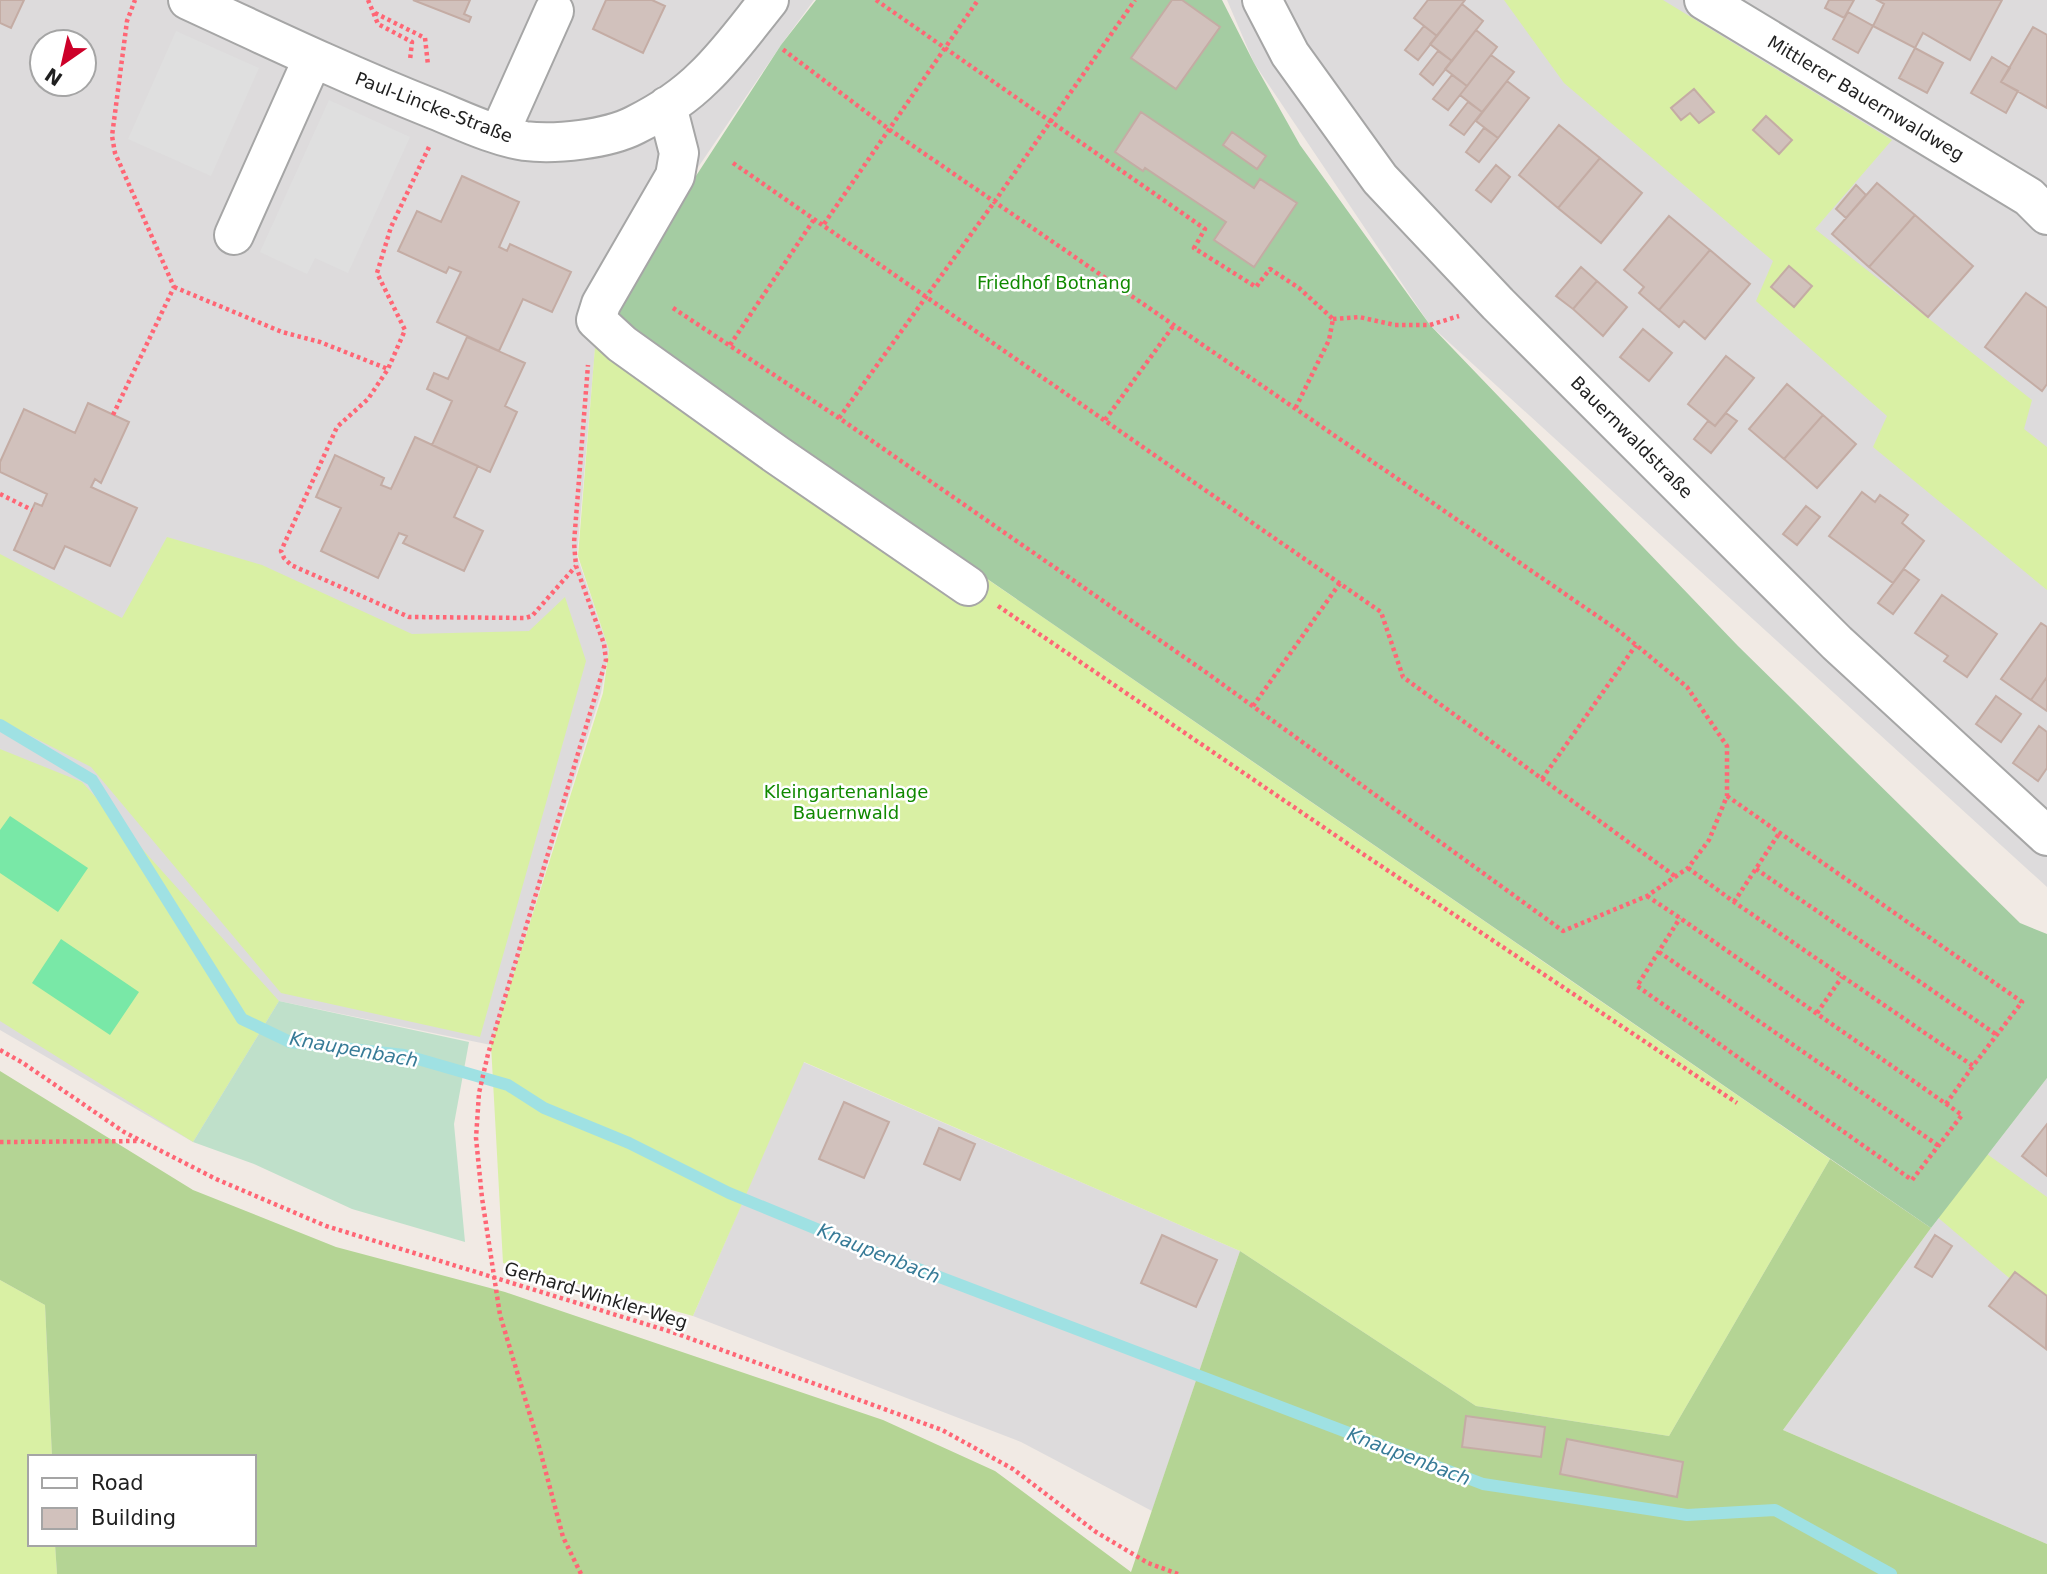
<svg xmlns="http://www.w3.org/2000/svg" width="2047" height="1574" font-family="'DejaVu Sans',sans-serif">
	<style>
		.residential { fill: #dddbdc; fill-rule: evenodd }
		.grass { fill: #d9f0a4 }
		.forest { fill: #b4d494 }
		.wetland { fill: #bfe0ca }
		.cemetery { fill: #a4cca2 }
		.pitch { fill: #79e8a7 }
		.parking { fill: #dfdfdf }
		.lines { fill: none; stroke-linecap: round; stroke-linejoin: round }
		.stream { stroke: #9fe1e3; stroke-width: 12 }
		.building { fill: #d1c1bc; stroke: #c4aca4; stroke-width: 2 }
		.minor-casing { stroke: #a6a6a6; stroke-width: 42 }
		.path { stroke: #ff6675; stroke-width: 4.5; stroke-dasharray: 3.5 3.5; stroke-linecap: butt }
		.minor { stroke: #fff; stroke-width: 38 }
		.labels { text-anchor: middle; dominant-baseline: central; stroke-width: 5; stroke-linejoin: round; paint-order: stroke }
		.street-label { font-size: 18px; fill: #1f1f1f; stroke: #fff }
		.park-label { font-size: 18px; fill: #108900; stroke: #fff }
		.water-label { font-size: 19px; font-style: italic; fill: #377b97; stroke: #fff }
	</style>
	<rect width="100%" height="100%" fill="#f1eae4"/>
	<path class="residential" d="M0,0H814L781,45L598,315L577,556L609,650L601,693L491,1045L279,1001L193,1142L0,1030ZM42,42H84V84H42Z
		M1227,0H2047V887L1430,325L1254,63Z
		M803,1062L1240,1251L1152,1511L1021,1442L693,1316Z
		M2047,1078V1544L1783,1430L1931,1228Z"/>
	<path class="grass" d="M1504,0H1663L1892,140L1815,229L2032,400L2024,429L2047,447V590L1873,447L1887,416L1756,301L1773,261L1564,83Z
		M605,316L1830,1159L1669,1436L1476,1406L1240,1251L804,1062L693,1316L503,1263L491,1045L603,693L609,650L578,556L596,335Z
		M167,537L262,565L412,634L529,631L565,597L586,661L480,1037L281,993L91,767L0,720V554L122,618Z
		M0,749L82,782L279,1001L193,1142L0,1021Z
		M1973,1144L2047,1197V1310L1929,1210Z
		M0,1280L45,1305L52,1457H30V1544H55L57,1574H0Z"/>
	<path class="forest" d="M0,1071L193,1190L336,1247L505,1292L883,1420L995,1471L1131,1572L1240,1251L1476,1406L1669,1436L1830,1159L1931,1228L1783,1430L2047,1544V1574H57L55,1544H254V1457H52L45,1305L0,1280Z"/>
	<path class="wetland" d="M279,1001L469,1042L454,1124L465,1242L352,1209L254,1164L193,1142Z"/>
	<path class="cemetery" d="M816,0H1222L1254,63L1300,145L1430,325L1738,646L2020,923L2047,934V1078L1931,1228L605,316L781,45Z"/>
	<path class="pitch" d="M10,816L88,868L58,912L0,873V830Z
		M61,939L139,992L110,1035L32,983Z"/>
	<path class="parking" d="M176,31L259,68L211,176L128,139Z
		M329,100L410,137L348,273L315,258L307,274L260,252Z"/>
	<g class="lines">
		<path class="stream" d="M0,725L92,780L242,1019L290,1042L404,1055L508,1085L544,1108L629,1143L729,1193L858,1246L1483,1484L1687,1515L1775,1510L1891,1574"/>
	</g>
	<path class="building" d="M0,0H24L11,28L0,23Z
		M413,0H470L464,14L471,17L469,22Z
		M606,0H652L665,6L643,53L593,29Z
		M1172,0H1182L1220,27L1176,89L1131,58Z
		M1428,0H1465L1437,36L1414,18Z
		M1829,0H1854L1844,18L1825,8Z
		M1877,0H2002L1970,60L1923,33L1915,48L1873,26L1884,4Z
		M1462,4L1483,21L1452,61L1430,44Z
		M1848,12L1873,26L1858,53L1833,39Z
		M1424,26L1437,36L1418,60L1405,50Z
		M2033,27L2047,35V108L2001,82Z
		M1476,30L1497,47L1467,86L1445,69Z
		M1915,48L1943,63L1927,93L1899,78Z
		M1438,51L1452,61L1433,85L1420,74Z
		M1491,55L1514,72L1482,112L1460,95Z
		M1992,57L2010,68L2001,82L2018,91L2006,113L1971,93Z
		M1452,75L1467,86L1448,110L1433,99Z
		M1507,81L1529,98L1498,138L1476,121Z
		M1694,89L1714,112L1699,123L1690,113L1681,120L1671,108Z
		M1468,102L1482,112L1464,135L1450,125Z
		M1141,112L1254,188L1260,179L1297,203L1254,267L1214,240L1226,222L1145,168L1143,171L1115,152Z
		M1766,116L1792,140L1779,154L1753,130Z
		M1559,125L1600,158L1558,208L1519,175Z
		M1484,128L1498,138L1479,162L1466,152Z
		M1232,132L1266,156L1257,169L1223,145Z
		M1600,158L1642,193L1601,243L1558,208Z
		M1496,165L1510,177L1491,202L1476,190Z
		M462,176L519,202L499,247L507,251L510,244L571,272L552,312L523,299L499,351L437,322L461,272L449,267L446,273L398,251L417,211L441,222Z
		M1877,183L1915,215L1869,267L1832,234Z
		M1856,185L1866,195L1846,218L1836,209Z
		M1915,215L1973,266L1928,317L1869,267Z
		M1669,216L1710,250L1659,310L1639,293L1644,287L1624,270Z
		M1710,250L1750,284L1705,339L1684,321L1679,327L1659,310Z
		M1789,266L1812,286L1794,307L1771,287Z
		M1581,267L1597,281L1573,309L1556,296Z
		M1597,281L1627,307L1603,336L1573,309Z
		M2026,293L2047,308V384L2042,391L1985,347Z
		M1643,329L1672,353L1649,381L1620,357Z
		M467,337L525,363L505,406L517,412L490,472L432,445L452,401L427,389L434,373L448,379Z
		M1726,356L1754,378L1715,426L1688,404Z
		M1787,384L1823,415L1784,459L1749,429Z
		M88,403L129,422L101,483L95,479L91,487L137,508L110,566L65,546L54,569L14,550L35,503L42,506L47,494L0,472V462L24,409L75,433Z
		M1726,413L1737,421L1711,453L1694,439L1708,421L1715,426Z
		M1823,415L1856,444L1817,488L1784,459Z
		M415,437L478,466L454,517L483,531L464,571L403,543L407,536L399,533L378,578L321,551L341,508L316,497L335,455L384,478L381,485L391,489Z
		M1862,492L1875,502L1880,495L1908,515L1902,523L1924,541L1893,583L1829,536Z
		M1806,506L1820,517L1797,545L1783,534Z
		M1904,569L1919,580L1893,614L1878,603Z
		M1942,595L1997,634L1967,677L1944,661L1948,656L1915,633Z
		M2041,623L2047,627V677L2031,700L2001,679Z
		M2047,677V711L2031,700Z
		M1996,696L2021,714L2001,742L1976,724Z
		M2039,726L2047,732V768L2038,781L2013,763Z
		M844,1102L889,1122L864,1178L819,1159Z
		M2047,1124V1176L2022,1156Z
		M939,1128L975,1144L960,1180L924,1164Z
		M1162,1235L1217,1260L1196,1307L1141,1283Z
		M1935,1235L1952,1246L1932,1277L1915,1267Z
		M2015,1272L2047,1296L2046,1349L1989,1306Z
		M1466,1416L1545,1427L1541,1457L1462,1447Z
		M1567,1439L1683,1462L1677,1497L1560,1474Z"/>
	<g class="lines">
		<g class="minor-casing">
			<path id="minor" d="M188,0C268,37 348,75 431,108C461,120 493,136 525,141C555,145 608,139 635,125C659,113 685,96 704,77C728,54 748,26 769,0
				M1262,0L1290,54L1380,179L1498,304L1837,643L2047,836
				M1704,0L2029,197L2047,215
				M667,106L679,153L675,176L601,304L596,320L622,344L777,455L968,586
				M499,134L554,11
				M234,235L313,58"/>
		</g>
		<path class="path" d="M368,0L378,24L412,42L410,60
			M876,0L1205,229L1194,248L1256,287L1270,269L1299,288L1333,319L1329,340L1295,409
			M375,13L425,38L428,65
			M429,147L391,227L377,273L405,330L388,369L368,399L337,427L281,551L284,558L291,565L409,617L525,618L532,616L576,566
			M733,163L1381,612L1403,677L1676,877
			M824,224L978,0
			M174,287L282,332L320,342L388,369
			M673,308L839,418L1207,673L1563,931L1647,896L1688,868L1709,840L1727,796V746L1687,687L1619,631L890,130L781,48
			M1333,319L1359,317L1395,325H1430L1459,316
			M730,345L815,218
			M113,415L174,287L115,153L112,136L127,21L135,0
			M839,418L995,201L1135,0
			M1105,420L1174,325
			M0,494L32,510
			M998,606L1354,848L1737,1103
			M1253,706L1340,583
			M1542,779L1636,645
			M1688,868L1734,902L1973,1066L2022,1002L1727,796
			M1756,869L1997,1035
			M1647,896L1680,918L1962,1115L1912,1180L1637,986L1680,918
			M1734,902L1780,832
			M1659,952L1939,1146
			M1817,1013L1842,977
			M0,1050L23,1063L124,1132L216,1179L326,1226L675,1333L942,1430L1013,1469L1096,1532L1148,1563L1178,1574
			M1946,1104L1973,1066
			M0,1142L140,1141
			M581,1574L563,1537L536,1435L500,1315L482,1198L476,1138L479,1093L488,1054L606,660L604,644L576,566L574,543L588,365"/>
		<use href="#minor" class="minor"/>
	</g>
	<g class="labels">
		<g class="street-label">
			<text transform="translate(1866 98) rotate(31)">Mittlerer Bauernwaldweg</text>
			<text transform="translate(434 107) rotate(21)">Paul-Lincke-Straße</text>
			<text transform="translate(1632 437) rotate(45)">Bauernwaldstraße</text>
			<text transform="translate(596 1295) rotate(17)">Gerhard-Winkler-Weg</text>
		</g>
		<g class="park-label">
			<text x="1054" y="282">Friedhof Botnang</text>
			<text x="846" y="791">Kleingartenanlage<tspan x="846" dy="21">Bauernwald</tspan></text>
		</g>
		<g class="water-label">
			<text transform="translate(354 1049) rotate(10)">Knaupenbach</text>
			<text transform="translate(879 1253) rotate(22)">Knaupenbach</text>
			<text transform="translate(1409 1456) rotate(21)">Knaupenbach</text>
		</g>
	</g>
	<rect x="28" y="1455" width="228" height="91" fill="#ffffff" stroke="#a5a5a5" stroke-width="2"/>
	<rect x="42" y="1478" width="35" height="10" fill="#ffffff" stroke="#a5a5a5" stroke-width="2"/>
	<text x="91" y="1490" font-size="21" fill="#1f1f1f">Road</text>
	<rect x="42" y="1508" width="35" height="21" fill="#d1c1bc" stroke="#a5a5a5" stroke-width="2"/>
	<text x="91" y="1525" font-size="21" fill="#1f1f1f">Building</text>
	<g transform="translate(63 63) rotate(214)"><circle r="33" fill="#ffffff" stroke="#a5a5a5" stroke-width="2"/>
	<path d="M0-5L12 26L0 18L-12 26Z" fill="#cd0029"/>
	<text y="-10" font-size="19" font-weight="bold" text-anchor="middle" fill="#1f1f1f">N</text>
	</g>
</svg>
